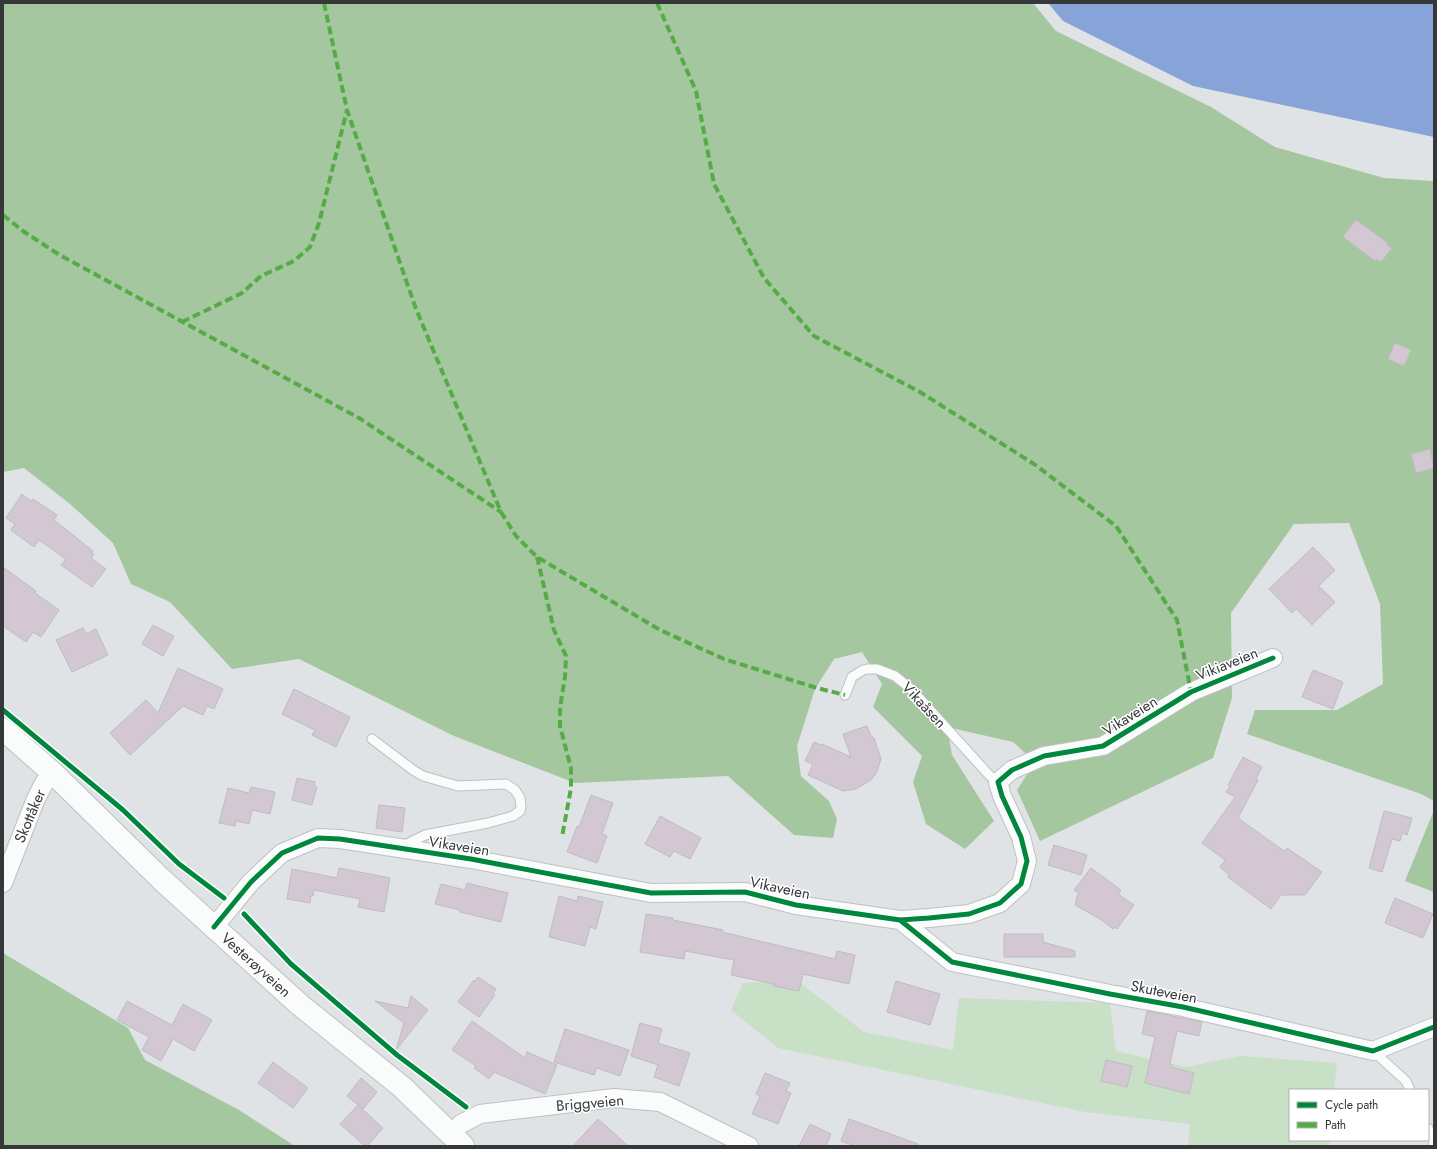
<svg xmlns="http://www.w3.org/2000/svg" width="1437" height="1149" font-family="Jost,sans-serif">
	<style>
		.green { fill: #c8e0c5 }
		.forest { fill: #a5c79f }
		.water { fill: #88a3d8 }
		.building { fill: #d4c7d4; stroke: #bdbdbe }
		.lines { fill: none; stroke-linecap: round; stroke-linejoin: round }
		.service-casing { stroke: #bec0c2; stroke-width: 11 }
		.minor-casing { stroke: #bec0c2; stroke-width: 20 }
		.secondary-casing { stroke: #bec0c2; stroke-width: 24 }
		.service { stroke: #fafbfb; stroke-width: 9 }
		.minor { stroke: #fafbfb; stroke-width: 18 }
		.secondary { stroke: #fafbfb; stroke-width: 22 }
		.quiet { stroke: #55ac46; stroke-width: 4; stroke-dasharray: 8 4; stroke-linecap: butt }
		.cycleway-casing { stroke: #fff; stroke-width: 8 }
		.cycleway { stroke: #00873e; stroke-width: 5 }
		.labels { text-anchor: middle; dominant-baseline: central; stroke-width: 3; stroke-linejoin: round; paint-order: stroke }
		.street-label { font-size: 15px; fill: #363739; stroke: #fff }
	</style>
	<rect width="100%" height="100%" fill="#e0e3e5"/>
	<path class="green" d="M796,980L864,1032L953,1050L959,998L1110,1003L1116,1051L1186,1067L1240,1056L1337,1063L1334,1090H1290V1140H1329V1146H1188L1190,1124L1085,1112L778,1048L731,1010L743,983Z"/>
	<path class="forest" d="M3,3H1033L1056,31L1211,107L1275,147L1384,178L1434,181V801L1421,794L1247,734L1255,710H1337L1383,684L1380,604L1349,523L1294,524L1231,613L1232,698L1213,758L1040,841L1017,790L1035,762L1013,742L947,727L952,755L994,821L965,849L926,824L913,782L922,756L873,707L882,684L862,652L834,659L815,689L797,746L801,776L829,801L837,819L833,838L794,835L728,776L575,783L454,736L299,659L232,669L170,602L131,584L113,543L70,504L24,468L3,472Z
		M1434,810V892L1405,881Z
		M3,953L128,1028L145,1060L239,1110L295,1146H3Z"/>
	<path class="water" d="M1048,3H1434V137L1193,86L1063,21Z"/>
	<path class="building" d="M1356,220L1388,243L1387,245L1392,248L1381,262L1376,259L1375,261L1343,237Z
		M1395,343L1411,350L1404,366L1388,359Z
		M1430,449L1434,468L1416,473L1411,454Z
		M22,494L31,501L33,499L57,515L54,520L93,551L91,552L94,554L91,558L106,569L92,587L61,565L66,559L39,540L34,547L11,530L15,524L6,518Z
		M1313,547L1335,570L1319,586L1335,602L1312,625L1296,609L1292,613L1269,589Z
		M3,567L36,591L35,593L59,610L41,637L33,632L26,642L3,626Z
		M153,625L174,636L163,656L142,644Z
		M83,628L86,634L96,629L108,655L72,672L56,640Z
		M178,668L223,689L214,709L207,706L203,715L183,706L130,755L110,733L146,700L158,713Z
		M1313,670L1343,682L1333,709L1302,697Z
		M294,689L350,717L336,747L312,735L315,730L282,714Z
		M867,726L871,736L874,738L881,759L877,772L871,780L856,789L843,791L808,775L813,764L805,761L814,742L821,745L822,744L851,757L843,734Z
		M1243,757L1262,767L1256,779L1258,780L1238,818L1284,851L1287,848L1322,872L1305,895H1281L1271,909L1228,877L1229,875L1220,867L1225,860L1202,843L1235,797L1226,792L1230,786L1228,785Z
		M297,778L315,782L314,786L317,787L312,805L292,800Z
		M251,787L275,792L270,814L252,810L249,824L236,821L235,826L219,823L228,788L249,793Z
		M591,795L613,803L602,834L607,836L597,863L567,852L577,826L579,827L581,822Z
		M379,805L405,808L402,832L376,828Z
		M1384,811L1412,818L1407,835L1402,833L1400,841L1392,839L1382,872L1369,868Z
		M660,816L701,838L690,859L674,851L670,857L645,844Z
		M1054,845L1087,855L1081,875L1048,865Z
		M339,868L390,878L384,912L358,907L360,899L314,890L313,896H311L310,903L287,899L292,869L337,878Z
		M1091,868L1121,890L1118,894L1134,905L1117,929L1114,927L1113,929L1100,919L1075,905L1077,899L1076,898L1079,894L1074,890Z
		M467,883L508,893L501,922L460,912V910L435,904L441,884L465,890Z
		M559,896L577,901L578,896L603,902L596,929L590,927L585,946L549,937Z
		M1395,898L1433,914L1423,938L1385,923Z
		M646,914L673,918V920L723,930L722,932L835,959L837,951L855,955L849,984L803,974L799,991L773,986L774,984L731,975L734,960L685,951L684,959L640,952Z
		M1004,934H1043V942L1075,951V957H1004Z
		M478,977L496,989L493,993L495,995L479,1017L458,1002L474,980L475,981Z
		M896,981L940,994L930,1025L887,1012Z
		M411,996L428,1010L396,1050L404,1023L375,1001L408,1008Z
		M127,1001L172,1025L183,1004L212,1020L194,1051L173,1039L161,1061L142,1050L149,1037L117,1020Z
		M1147,1011L1202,1022L1199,1036L1177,1031L1170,1063L1171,1064V1067L1194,1073L1189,1094L1145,1083L1155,1037L1142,1034Z
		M472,1021L525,1058L527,1052L557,1065L545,1094L494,1072L489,1079L474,1068L476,1066L452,1050Z
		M640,1023L662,1029L658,1043L690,1053L679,1086L654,1077L658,1065L631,1056Z
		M565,1029L629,1050L620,1076L597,1068L594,1075L554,1062Z
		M1106,1060L1132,1066L1127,1087L1101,1081Z
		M273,1062L308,1088L293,1108L258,1083Z
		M765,1073L790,1083L786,1091L791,1093L778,1124L752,1114L760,1096L756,1094Z
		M361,1078L377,1092L363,1109L347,1096Z
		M358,1105L383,1128L367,1146H365L340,1124Z
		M598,1119L615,1134L628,1146H573Z
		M849,1119L918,1144L917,1146H855L841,1141Z
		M810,1124L831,1134L826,1146H799Z"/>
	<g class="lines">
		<g class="service-casing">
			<path id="service" d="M845,695L852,677L863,670L867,669H877L895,676L911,689L990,776L998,782
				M372,739L413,770L423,776L458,786L506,784L515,790L520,798L521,807L520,811L513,816L488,823L425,835L401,847
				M1373,1051L1406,1081L1410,1090
				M1428,1128L1433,1139L1434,1146"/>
		</g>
		<g class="minor-casing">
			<path id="minor" d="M3,883L35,801L44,783L54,774
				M900,920L952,962L1110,994L1183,1007L1373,1051L1434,1027
				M214,927L251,882L282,853L318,838L340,839L471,859L651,893L745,892L796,905L900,920L929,918L969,914L1000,903L1021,884L1027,861L1021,837L1002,796L998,782L1012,770L1044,756L1103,746L1191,692L1273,658
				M451,1134L461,1124L480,1114L614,1098L660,1102L749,1146"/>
		</g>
		<g class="secondary-casing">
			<path id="secondary" d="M3,729L54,774L161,879L300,1005L402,1087L463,1146"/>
		</g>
		<use href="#service" class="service"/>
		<use href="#minor" class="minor"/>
		<use href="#secondary" class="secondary"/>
		<path class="quiet" d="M324,3L347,110L416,309L501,512L516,536L537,557L660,630L724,659L817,688L845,695
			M657,3L696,91L714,184L764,278L814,336L920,392L1034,464L1116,526L1177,620L1191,692
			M3,215L23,231L58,254L359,418L501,512
			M182,322L242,293L261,276L294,261L310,247L319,223L347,110
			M537,557L554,630L566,656L565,677L560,708V726L571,768V788L562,837"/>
		<g class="cycleway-casing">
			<path id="cycleway" d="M3,710L123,810L179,864L224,898
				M244,914L291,964L397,1055L466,1107
				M900,920L952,962L1110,994L1183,1007L1373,1051L1434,1027
				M214,927L251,882L282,853L318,838L340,839L471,859L651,893L745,892L796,905L900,920L929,918L969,914L1000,903L1021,884L1027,861L1021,837L1002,796L998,782L1012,770L1044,756L1103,746L1191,692L1273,658"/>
		</g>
		<use href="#cycleway" class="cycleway"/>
	</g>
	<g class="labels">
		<g class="street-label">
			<text transform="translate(1227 664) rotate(-22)">Vikiaveien</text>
			<text transform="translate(924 705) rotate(47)">Vikaåsen</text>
			<text transform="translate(1130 716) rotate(-32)">Vikaveien</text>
			<text transform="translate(30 816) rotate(-67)">Skottåker</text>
			<text transform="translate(459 846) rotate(9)">Vikaveien</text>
			<text transform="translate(780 888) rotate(12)">Vikaveien</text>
			<text transform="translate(256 965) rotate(42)">Vesterøyveien</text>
			<text transform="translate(1164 992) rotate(11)">Skuteveien</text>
			<text transform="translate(590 1103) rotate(-5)">Briggveien</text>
		</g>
	</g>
	<rect width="1437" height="1149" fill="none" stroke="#363739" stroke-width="8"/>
	<rect x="1289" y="1089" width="140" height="52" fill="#ffffff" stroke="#afafb0"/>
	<rect x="1297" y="1102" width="20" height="6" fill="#00873e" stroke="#afafb0"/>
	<text x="1325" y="1109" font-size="12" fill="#363739">Cycle path</text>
	<rect x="1297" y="1122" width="20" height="6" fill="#55ac46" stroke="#afafb0"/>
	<text x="1325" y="1129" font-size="12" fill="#363739">Path</text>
</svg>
